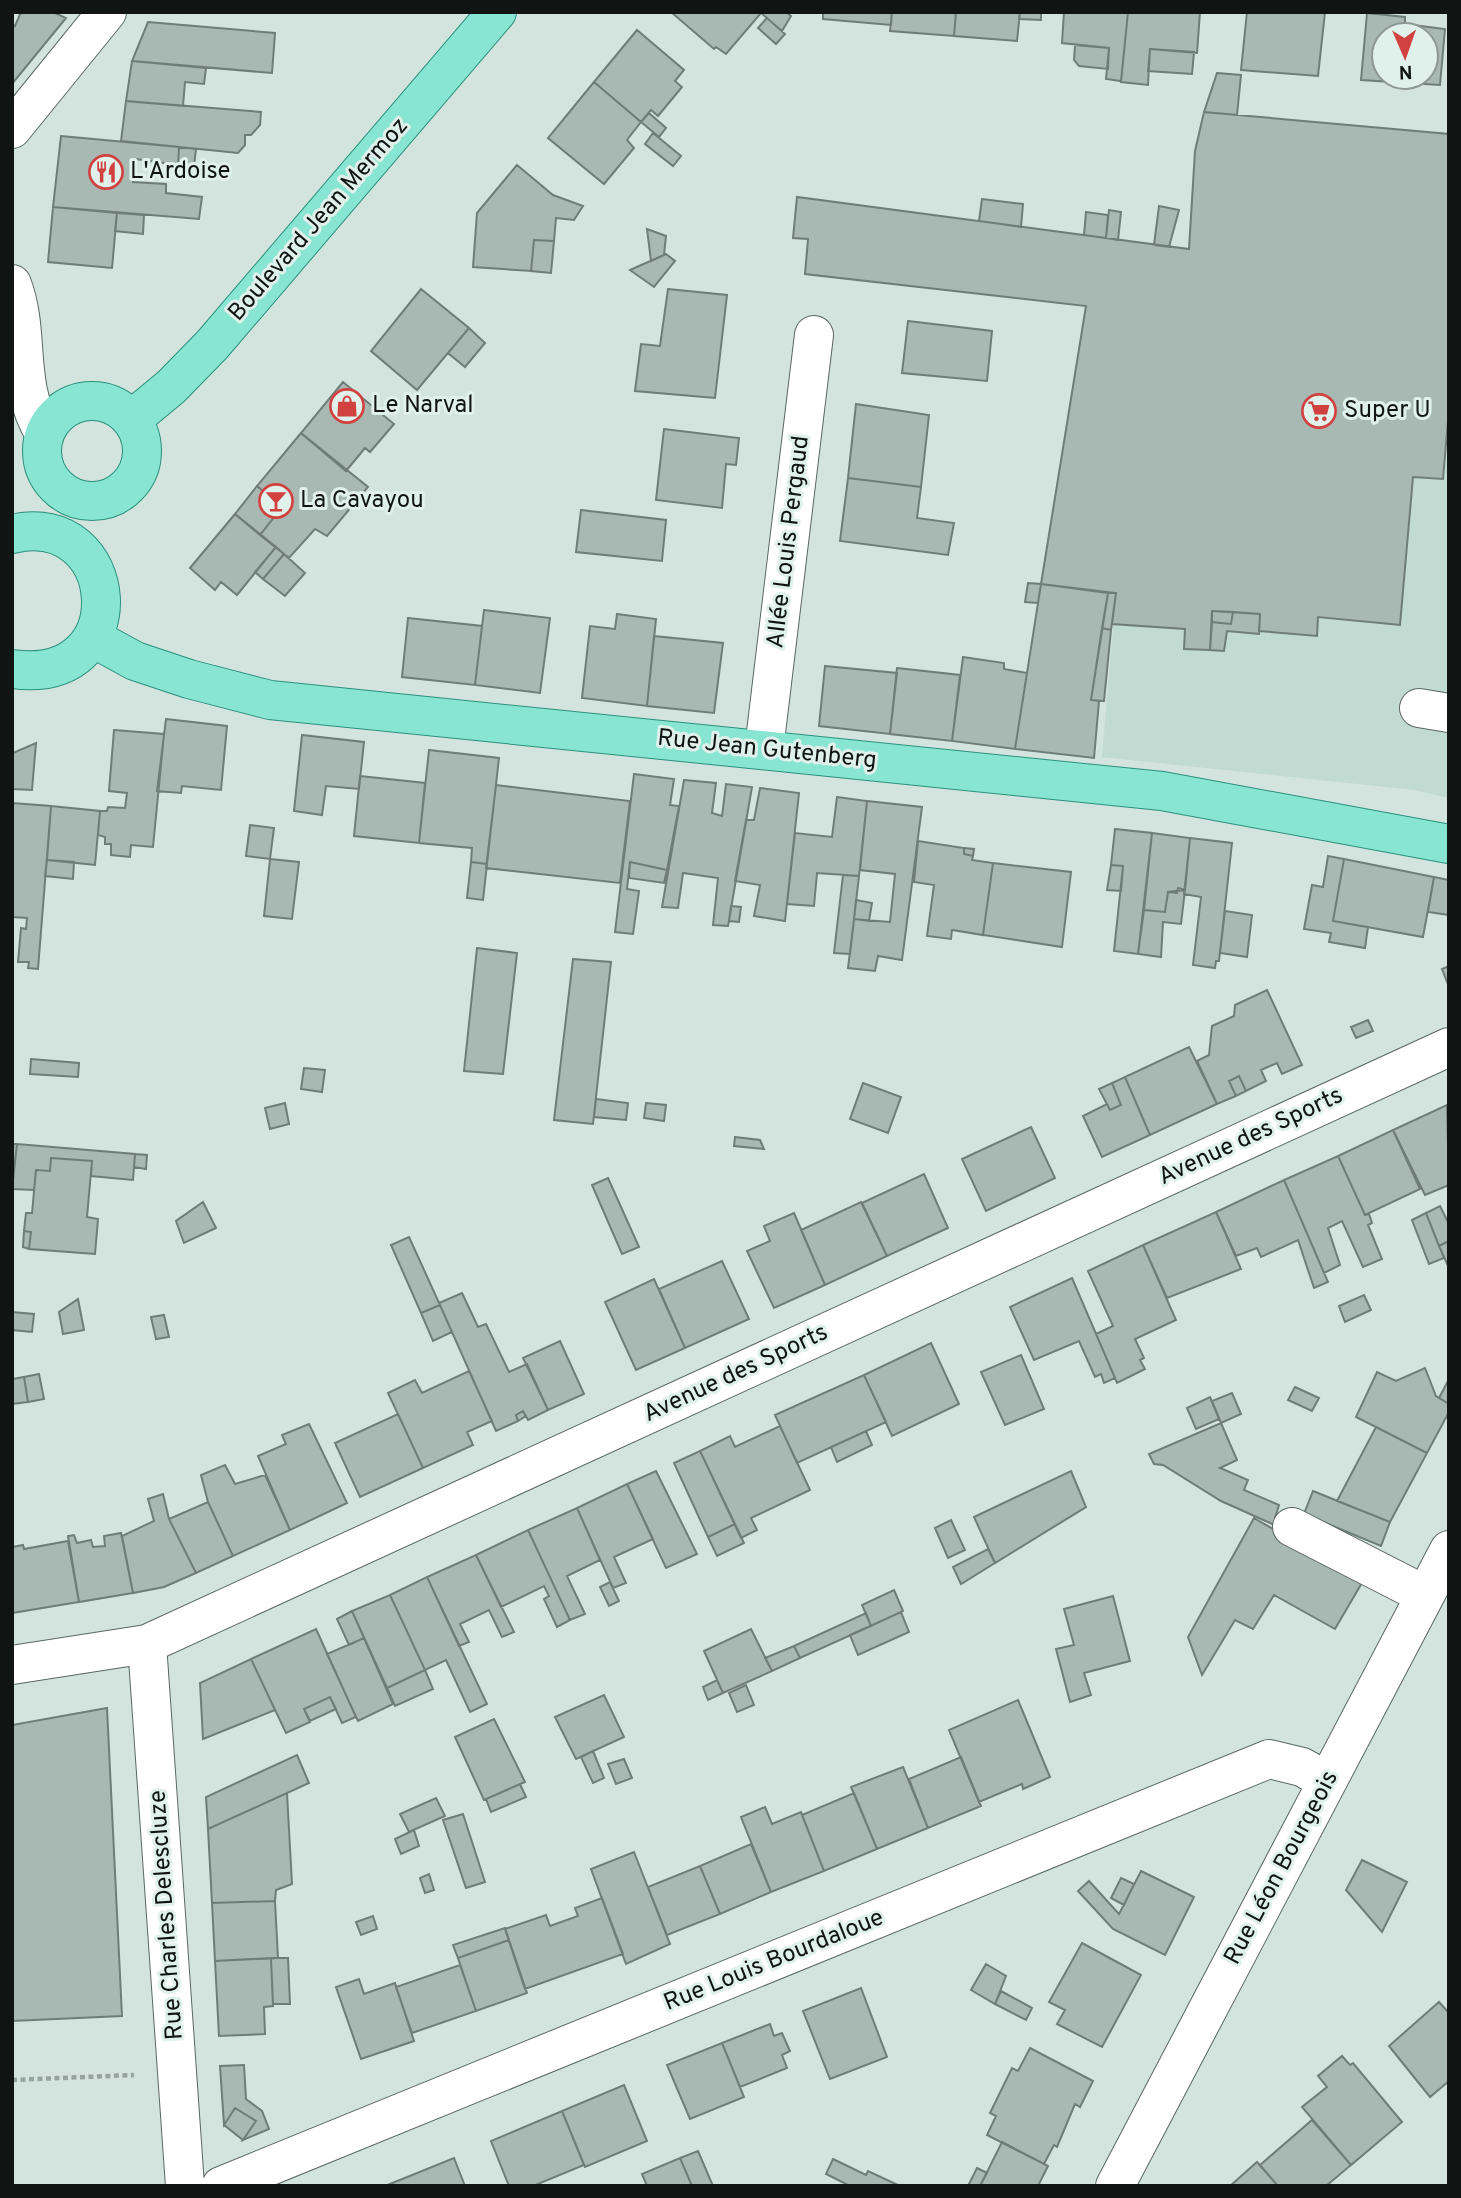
<svg xmlns="http://www.w3.org/2000/svg" width="1461" height="2198" font-family="Overpass,sans-serif">
	<style>
		.built { fill: #c1dad2 }
		.building { fill: #a8b8b3; stroke: #6f7d79; stroke-width: 2; fill-rule: evenodd }
		.lines { fill: none; stroke-linecap: round; stroke-linejoin: round }
		.minor-casing { stroke: #5a6864; stroke-width: 40 }
		.major-casing { stroke: #29917c; stroke-width: 40 }
		.path { stroke: #96a39f; stroke-width: 4.5; stroke-dasharray: 5 3.5; stroke-linecap: butt }
		.minor { stroke: #fff; stroke-width: 38 }
		.major { stroke: #87e5d2; stroke-width: 38 }
		.labels { text-anchor: middle; dominant-baseline: central; stroke-width: 6; stroke-linejoin: round; paint-order: stroke }
		.poi-label { font-size: 24px; fill: #101514; stroke: #e0f0eb; text-anchor: start }
		.street-label { font-size: 24px; fill: #101514; stroke: #e0f0eb }
	</style>
	<rect width="100%" height="100%" fill="#d3e3de"/>
	<path class="built" d="M1204,112L1449,134V798L1415,790L1102,757L1116,594L1041,584L1096,237L1189,249Z"/>
	<path class="building" d="M21,12H53L66,18L12,84V24L15,26Z
		M671,12H760L761,13L726,54L716,47L714,49Z
		M786,12L791,16L782,31L760,12Z
		M823,12H892L891,25L823,19Z
		M892,12H956L954,36L890,31Z
		M956,12H1020L1017,41L954,36Z
		M1020,12H1041V20L1019,19Z
		M1064,12H1128L1121,81L1106,79L1109,48L1062,43Z
		M1128,12H1200L1197,53L1150,49L1148,85L1121,82Z
		M1247,12H1325L1318,76L1241,70Z
		M1367,13L1405,17V24L1445,29L1440,85L1361,80ZM1384,35H1426V77H1384Z
		M767,18L785,34L776,44L758,28Z
		M148,22L275,33L272,73L132,61Z
		M637,30L684,70L675,81L682,87L658,116L651,110L641,122L594,82Z
		M1075,45L1109,48L1108,69L1079,66L1074,60Z
		M1150,49L1194,52L1192,74L1148,71Z
		M132,61L206,68L204,84L185,82L183,106L126,101Z
		M1217,73L1241,75L1237,115L1204,112Z
		M594,82L641,122L627,140L634,148L604,184L548,138Z
		M126,101L261,112L260,125L251,135H245V145L238,153L121,141Z
		M1204,112L1449,134V409L1443,479L1413,477L1400,625L1318,617L1317,636L1259,631L1260,614L1212,611L1210,650L1184,649L1185,629L1112,624L1116,593L1041,584L1086,306L805,274L808,239L793,238L797,197L1189,249L1195,151Z
		M649,113L666,128L659,137L641,122Z
		M653,133L681,156L673,166L645,144Z
		M61,136L179,147L178,165L135,159L133,182L166,184V193L202,197L199,219L53,207Z
		M179,147L196,149L194,166L178,165Z
		M517,165L553,195L583,206L574,220L556,218L554,241L534,240L531,271L473,267L477,213Z
		M982,199L1023,204L1021,227L979,221Z
		M1159,206L1179,210L1169,247L1154,245Z
		M53,207L117,213L112,268L48,262Z
		M1109,210L1121,212L1118,240L1106,238Z
		M1086,212L1108,215L1106,238L1084,235Z
		M117,213L144,215L143,234L115,231Z
		M647,229L666,236L664,255L651,261Z
		M534,240L554,241L551,273L531,271Z
		M666,254L675,261L654,287L630,270Z
		M421,289L469,328L417,390L371,351Z
		M668,289L727,295L715,398L635,391L641,344L660,346Z
		M908,321L992,331L987,381L902,373Z
		M469,328L485,343L465,367L448,353Z
		M343,382L394,424L370,452L365,448L346,471L301,433Z
		M856,404L929,415L921,487L848,478Z
		M664,429L739,438L736,465L726,464L722,508L656,500Z
		M301,433L368,487L327,536L315,529L289,558L260,535L282,507L257,486Z
		M848,478L921,487L917,518L954,523L948,555L840,541Z
		M257,486L282,507L260,535L235,514Z
		M581,510L666,520L662,561L576,552Z
		M235,514L276,547L237,595L221,582L215,590L190,568Z
		M276,547L284,554L263,579L255,572Z
		M284,554L305,573L285,596L263,579Z
		M1028,583L1041,584L1038,603L1025,602Z
		M1041,584L1108,593L1091,700L1099,701L1094,758L1015,749Z
		M1108,593H1116L1111,630L1102,628Z
		M484,610L550,618L540,693L475,685Z
		M1212,611L1233,612L1231,624L1212,622Z
		M1233,612L1260,614L1259,634L1227,631L1224,651L1210,650L1212,622L1231,624Z
		M617,614L656,619L647,706L582,698L590,626L615,629Z
		M408,618L482,626L475,685L402,677Z
		M1102,628L1111,630L1104,701L1091,700Z
		M654,636L723,643L714,713L647,706Z
		M963,657L1004,663V669L1027,673L1015,749L952,741Z
		M825,666L897,673L890,734L819,726Z
		M897,668L960,675L952,741L890,734Z
		M166,719L227,726L221,790L182,786L181,793L157,791Z
		M114,730L164,734L153,847L131,845L130,857L111,855V844H105V837L98,835L100,811H107L108,807L125,808L127,793L109,791Z
		M302,735L364,742L359,789L326,786L322,815L294,811Z
		M36,743L32,790L12,789L13,753Z
		M429,750L499,758L487,864L471,862L472,848L419,843Z
		M634,774L674,779L670,805L679,806L667,870L630,862L627,889L639,891L633,934L615,932Z
		M360,776L425,783L419,843L354,836Z
		M684,780L716,783L712,813L722,816L726,784L752,787L728,926L713,925L718,878L683,873L678,908L662,907Z
		M496,785L630,801L620,883L486,868Z
		M760,788L799,793L785,921L754,916L760,885L735,881L746,820H754Z
		M837,797L867,801L859,876L817,873L814,906L787,904L795,833L832,837Z
		M867,801L922,807L902,960L878,956L875,971L848,968L854,919L890,922L895,874L860,870Z
		M12,803L51,806L38,969L28,968L29,962H18L21,928L26,929L27,918L12,917Z
		M51,806L100,811L95,865L47,860Z
		M250,825L274,828L270,859L246,856Z
		M1115,829L1152,833L1138,954L1114,951L1123,866L1111,865Z
		M1152,833L1190,838L1185,890L1168,892L1165,912L1144,910Z
		M1190,838L1232,843L1219,961H1216L1215,968L1193,965L1201,897L1184,894Z
		M918,841L964,848V854L973,856L972,860L993,863L983,935L952,930L951,939L927,936L934,885L914,882Z
		M964,848L974,849L973,856L964,854Z
		M1328,856L1344,859L1333,921L1368,927L1365,948L1329,942L1331,933L1304,929L1312,885L1323,887Z
		M270,859L299,862L292,919L264,916Z
		M1344,859L1434,877L1423,937L1333,921Z
		M47,860L74,862L73,879L45,876Z
		M471,862L487,864L483,900L467,898Z
		M630,862L667,870L664,883L629,878Z
		M993,863L1071,872L1062,947L983,935Z
		M1111,865L1123,866L1121,891L1107,890Z
		M843,875L859,876L850,954L834,953Z
		M1434,877L1449,880V915L1428,912Z
		M1178,888L1185,890L1181,924L1163,922L1161,957L1138,954L1144,910L1165,912L1168,892L1177,893Z
		M856,900L872,903L869,921L854,919Z
		M731,906L741,907L739,922L729,921Z
		M1225,911L1252,915L1247,957L1220,953Z
		M477,948L517,953L503,1074L464,1071Z
		M573,959L611,962L593,1124L554,1120Z
		M1449,966V987L1442,969Z
		M1267,990L1302,1065L1282,1074L1277,1063L1261,1070L1266,1081L1246,1091L1239,1076L1229,1081L1236,1096L1217,1104L1197,1061L1209,1055L1212,1026L1234,1016L1235,1005Z
		M1368,1020L1373,1031L1356,1038L1351,1027Z
		M1189,1047L1217,1104L1150,1135L1125,1077Z
		M31,1059L79,1063L78,1077L30,1074Z
		M304,1068L325,1070L322,1092L301,1089Z
		M1239,1076L1246,1091L1236,1096L1229,1081Z
		M1125,1077L1150,1135L1102,1157L1083,1116L1107,1104L1110,1110L1121,1105L1112,1083Z
		M863,1083L901,1097L888,1133L850,1119Z
		M1112,1083L1121,1105L1110,1110L1099,1089Z
		M596,1099L628,1103L626,1120L594,1117Z
		M285,1103L289,1124L270,1129L265,1108Z
		M646,1103L666,1105L664,1121L644,1118Z
		M1447,1105L1449,1185L1425,1195L1393,1130Z
		M1031,1127L1055,1178L986,1211L962,1159Z
		M1393,1130L1420,1189L1365,1215L1338,1156Z
		M735,1137L760,1140L764,1149L734,1146Z
		M12,1144H17L12,1188Z
		M17,1144L135,1154L133,1180L91,1176L92,1161L51,1158L50,1171L36,1170L34,1190L12,1189Z
		M135,1154L147,1155L146,1169L134,1167Z
		M1338,1156L1365,1215L1369,1214L1372,1223L1368,1225L1382,1259L1363,1267L1342,1221L1328,1228L1340,1265L1324,1273L1284,1180Z
		M51,1158L92,1161L87,1217L98,1219L95,1254L29,1249L31,1232L24,1231L26,1213H32L36,1170L50,1171Z
		M924,1174L948,1228L887,1256L862,1203Z
		M608,1178L639,1247L622,1254L592,1185Z
		M1284,1180L1328,1282L1314,1288L1298,1240L1261,1257L1257,1248L1236,1256L1216,1212Z
		M203,1202L216,1228L184,1243L176,1221Z
		M861,1202L887,1256L825,1285L801,1230Z
		M1440,1206L1449,1224V1241L1439,1246L1426,1213Z
		M1216,1212L1241,1269L1167,1298L1143,1245Z
		M794,1213L825,1285L774,1308L747,1251L770,1241L764,1226Z
		M1426,1213L1444,1258L1429,1264L1412,1220Z
		M24,1231L31,1232L29,1249L23,1247Z
		M409,1237L440,1305L421,1313L391,1245Z
		M1449,1241V1268L1439,1246Z
		M1143,1245L1176,1320L1135,1339L1144,1358L1140,1360L1145,1369L1117,1383L1096,1334L1113,1326L1088,1271Z
		M722,1261L749,1319L685,1348L659,1289Z
		M1072,1278L1115,1378L1104,1383L1101,1374L1095,1377L1079,1341L1034,1360L1010,1307Z
		M654,1279L685,1348L636,1370L605,1302Z
		M462,1293L478,1327L486,1324L509,1372L527,1364L548,1410L528,1420L523,1411L516,1415L518,1421L496,1431L439,1303Z
		M1364,1295L1371,1310L1345,1322L1339,1306Z
		M78,1299L84,1330L63,1334L59,1312Z
		M440,1305L452,1332L433,1341L421,1313Z
		M12,1312L34,1314L32,1332L12,1330Z
		M164,1315L169,1337L156,1339L151,1317Z
		M560,1341L584,1394L548,1410L523,1358Z
		M931,1343L959,1404L892,1436L864,1375Z
		M1021,1355L1044,1409L1005,1425L981,1372Z
		M1425,1368L1436,1396L1449,1404V1412L1427,1453L1356,1417L1377,1372L1396,1381Z
		M469,1371L492,1421L467,1432L473,1445L423,1468L388,1393L415,1380L422,1393Z
		M39,1374L44,1399L28,1402L24,1377Z
		M864,1375L886,1422L797,1463L775,1415Z
		M24,1377L28,1402L12,1404V1379Z
		M1449,1379V1404L1439,1398Z
		M1295,1387L1319,1398L1312,1411L1288,1400Z
		M1232,1393L1241,1414L1221,1423L1212,1401Z
		M1210,1397L1219,1419L1196,1429L1187,1408Z
		M523,1411L526,1416L518,1421L516,1415Z
		M398,1414L423,1468L360,1497L335,1443Z
		M1221,1423L1237,1460L1220,1468L1248,1480L1244,1490L1279,1505L1275,1518L1281,1521L1279,1527L1221,1501L1163,1465L1154,1464L1149,1454Z
		M309,1424L347,1503L290,1530L258,1456L286,1444L282,1435Z
		M780,1426L810,1490L751,1518L757,1530L741,1538L700,1451L730,1436L735,1447Z
		M1376,1427L1427,1453L1390,1522L1337,1501Z
		M866,1431L872,1445L837,1462L831,1447Z
		M700,1451L735,1524L708,1537L674,1463Z
		M225,1465L235,1484L265,1475L290,1530L233,1556L208,1502L201,1475Z
		M656,1471L697,1554L666,1568L627,1484Z
		M1071,1471L1086,1507L995,1563L974,1517Z
		M627,1484L653,1539L614,1557L626,1583L613,1588L577,1508Z
		M1313,1491L1390,1522L1381,1546L1304,1514Z
		M163,1494L169,1519L196,1573L164,1587L133,1593L122,1536L154,1521L148,1499Z
		M208,1502L233,1556L196,1573L169,1519Z
		M577,1508L600,1560L567,1576L585,1614L570,1620L528,1530Z
		M1254,1518L1363,1581L1335,1629L1274,1595L1253,1629L1235,1620L1202,1675L1188,1637Z
		M951,1520L965,1550L948,1558L935,1528Z
		M735,1524L744,1543L717,1556L708,1537Z
		M528,1530L570,1620L557,1627L544,1599L549,1596L544,1586L501,1607L476,1555Z
		M121,1533L133,1593L79,1602L68,1536L74,1535L77,1543L91,1540L93,1547L105,1546L104,1536Z
		M68,1541L79,1602L12,1613V1547L23,1545L24,1549Z
		M988,1549L995,1563L961,1584L953,1567Z
		M476,1555L514,1632L502,1637L489,1610L460,1624L469,1642L459,1646L427,1577Z
		M427,1577L487,1704L470,1712L446,1660L425,1670L390,1595Z
		M610,1582L619,1601L609,1606L600,1587Z
		M894,1590L903,1611L871,1626L862,1605Z
		M390,1595L425,1670L387,1688L352,1611Z
		M1113,1596L1130,1661L1084,1673L1091,1695L1070,1702L1056,1649L1074,1645L1064,1609Z
		M352,1611L364,1638L349,1645L337,1619Z
		M901,1612L909,1632L858,1655L850,1635Z
		M866,1613L871,1626L800,1658L794,1646Z
		M316,1629L356,1717L342,1723L330,1697L304,1709L310,1722L286,1733L251,1659Z
		M751,1629L772,1671L723,1693L704,1651Z
		M364,1638L393,1704L358,1721L327,1654Z
		M794,1646L800,1658L772,1671L765,1658Z
		M251,1659L275,1710L203,1739L200,1683Z
		M425,1670L433,1689L395,1706L387,1688Z
		M717,1680L723,1693L708,1700L703,1687Z
		M746,1685L754,1705L737,1712L729,1693Z
		M604,1695L624,1737L576,1759L555,1717Z
		M330,1697L336,1709L310,1721L304,1709Z
		M1018,1700L1050,1777L1023,1789L1022,1784L979,1802L949,1730Z
		M107,1708L122,2016L12,2021V1725Z
		M494,1719L525,1782L484,1800L455,1737Z
		M593,1751L604,1778L593,1783L581,1757Z
		M297,1755L309,1783L208,1829L206,1797Z
		M961,1757L981,1806L928,1828L909,1779Z
		M624,1759L632,1778L616,1784L608,1764Z
		M903,1767L928,1828L877,1849L851,1787Z
		M520,1784L526,1797L491,1812L486,1799Z
		M287,1793L292,1884L276,1890L275,1901L212,1903L208,1829Z
		M854,1793L877,1849L824,1871L802,1815Z
		M436,1798L445,1816L409,1832L400,1814Z
		M765,1807L772,1824L801,1812L824,1871L771,1892L741,1817Z
		M463,1814L485,1882L466,1888L443,1820Z
		M414,1830L419,1846L401,1854L395,1839Z
		M751,1844L771,1892L720,1914L700,1866Z
		M634,1852L670,1944L626,1964L591,1869Z
		M1362,1860L1407,1882L1382,1932L1346,1890Z
		M700,1866L720,1914L667,1935L648,1887Z
		M1141,1871L1194,1897L1165,1955L1113,1929L1078,1891L1089,1881L1119,1914Z
		M429,1874L434,1890L425,1893L420,1878Z
		M1121,1878L1134,1884L1124,1905L1111,1898Z
		M602,1898L623,1954L525,1989L505,1929L546,1915L550,1926L578,1916L575,1908Z
		M275,1901L278,1958L215,1961L212,1903Z
		M373,1916L377,1929L361,1935L356,1922Z
		M505,1928L509,1940L458,1958L453,1945Z
		M509,1940L527,1993L476,2011L458,1958Z
		M1082,1943L1141,1975L1102,2047L1057,2024L1065,2010L1049,2002Z
		M271,1958H288L290,2004H273Z
		M271,1958L273,2006L264,2007L265,2034L219,2036L215,1961Z
		M986,1964L1006,1976L995,2004L971,1990Z
		M460,1965L476,2011L412,2033L396,1987Z
		M359,1979L364,1994L395,1983L414,2041L361,2059L336,1987Z
		M861,1988L887,2057L830,2079L803,2011Z
		M1001,1991L1032,2008L1026,2020L995,2004Z
		M1439,2002L1449,2013V2081L1430,2097L1389,2046Z
		M770,2024L774,2036L782,2033L790,2051L782,2055L787,2068L740,2087L722,2043Z
		M722,2043L744,2097L690,2119L667,2065Z
		M1030,2048L1093,2081L1080,2107L1075,2104L1057,2147L1054,2145L1044,2164L987,2135L996,2116L990,2113L1012,2068L1018,2071Z
		M1342,2056L1350,2065L1353,2063L1402,2122L1351,2165L1302,2107L1327,2087L1318,2076Z
		M244,2065L246,2099L262,2111L269,2129L243,2140L256,2121L235,2108L224,2125L220,2066Z
		M624,2085L647,2141L585,2167L562,2111Z
		M235,2108L256,2121L243,2140L224,2125Z
		M562,2111L584,2165L533,2186H509L491,2141Z
		M1312,2120L1351,2165L1326,2186H1278L1260,2165Z
		M1002,2142L1048,2166L1038,2186H980Z
		M698,2151L713,2186H692L680,2158Z
		M454,2158L465,2186H385Z
		M680,2158L692,2186H647L642,2174Z
		M833,2159L866,2175L868,2171L900,2186H850L826,2174Z
		M1257,2162L1278,2186H1230Z
		M977,2168L987,2173L980,2186H968Z"/>
	<g class="lines">
		<g class="minor-casing">
			<path id="minor" d="M12,129L107,12
				M12,284C31,334 14,383 44,433
				M1419,708L1449,713
				M764,749L814,335
				M1292,1527L1425,1595
				M147,1644L185,2186
				M12,1665L147,1644L1449,1047
				M221,2186L1269,1759L1302,1767L1327,1781
				M1115,2186L1449,1550"/>
		</g>
		<g class="major-casing">
			<path id="major" d="M42 451a50 50 0 1 1 100 0a50 50 0 1 1-100 0Z
				M131,420L171,387L212,345L497,12
				M12,534C122,507 139,687 12,669
				M93,638L135,661L189,679L270,700L1162,791L1449,844"/>
		</g>
		<path class="path" d="M12,2080L134,2075"/>
		<use href="#minor" class="minor"/>
		<use href="#major" class="major"/>
	</g>
	<defs>
		<g id="restaurant-ring" transform="scale(1.75)"><circle r="9.5" fill="#e0f0eb" stroke="#d0413f" stroke-width="1.5"/><path d="M-5-6h1v4h1v-4h1v4h1v-4h1v5L-1.5 .5V6h-2V.5L-5-1ZM5-6V6H3V1.5H1.5Q1.5-4 5-6Z" fill="#d0413f"/></g>
		<g id="shop-ring" transform="scale(1.75)"><circle r="9.5" fill="#e0f0eb" stroke="#d0413f" stroke-width="1.5"/><path d="M-5-2.5h2.3a2.7 3.5 0 0 1 5.4 0H5L5.5 6h-11ZM-1.5-2.5h3a1.5 2.3 0 0 0-3 0Z" fill="#d0413f"/></g>
		<g id="supermarket-ring" transform="scale(1.75)"><circle r="9.5" fill="#e0f0eb" stroke="#d0413f" stroke-width="1.5"/><path d="M-6-5.5h2.5l.6 2H6L4.5 2H-2.5L-4.4-4H-6ZM-1.5 3.2a1.3 1.3 0 1 0 .1 0ZM3 3.2a1.3 1.3 0 1 0 .1 0Z" fill="#d0413f"/></g>
		<g id="bar-ring" transform="scale(1.75)"><circle r="9.5" fill="#e0f0eb" stroke="#d0413f" stroke-width="1.5"/><path d="M-6-5H6L.8 .8V4.5H3.5V6h-7V4.5H-.8V.8Z" fill="#d0413f"/></g>
	</defs>
	<g fill-rule="evenodd">
		<use href="#restaurant-ring" x="106" y="172"/>
		<use href="#shop-ring" x="347" y="406"/>
		<use href="#supermarket-ring" x="1319" y="411"/>
		<use href="#bar-ring" x="276" y="501"/>
	</g>
	<g class="labels">
		<g class="poi-label">
			<text x="130" y="172">L'Ardoise</text>
			<text x="372" y="406">Le Narval</text>
			<text x="1344" y="411">Super U</text>
			<text x="300" y="501">La Cavayou</text>
		</g>
		<g class="street-label">
			<text transform="translate(319 220) rotate(-49)">Boulevard Jean Mermoz</text>
			<text transform="translate(789 542) rotate(-83)">Allée Louis Pergaud</text>
			<text transform="translate(767 750) rotate(6)">Rue Jean Gutenberg</text>
			<text transform="translate(1251 1137) rotate(-25)">Avenue des Sports</text>
			<text transform="translate(736 1374) rotate(-25)">Avenue des Sports</text>
			<text transform="translate(1282 1868) rotate(-62)">Rue Léon Bourgeois</text>
			<text transform="translate(167 1915) rotate(-94)">Rue Charles Delescluze</text>
			<text transform="translate(774 1961) rotate(-22)">Rue Louis Bourdaloue</text>
		</g>
	</g>
	<rect width="1461" height="2198" fill="none" stroke="#101514" stroke-width="28"/>
	<g transform="translate(1405 56) rotate(178)"><circle r="33" fill="#e0f0eb" stroke="#8d9895" stroke-width="2"/>
	<path d="M0-5L12 26L0 18L-12 26Z" fill="#d0413f"/>
	<text y="-10" font-size="19" font-weight="bold" text-anchor="middle" fill="#101514">N</text>
	</g>
</svg>
